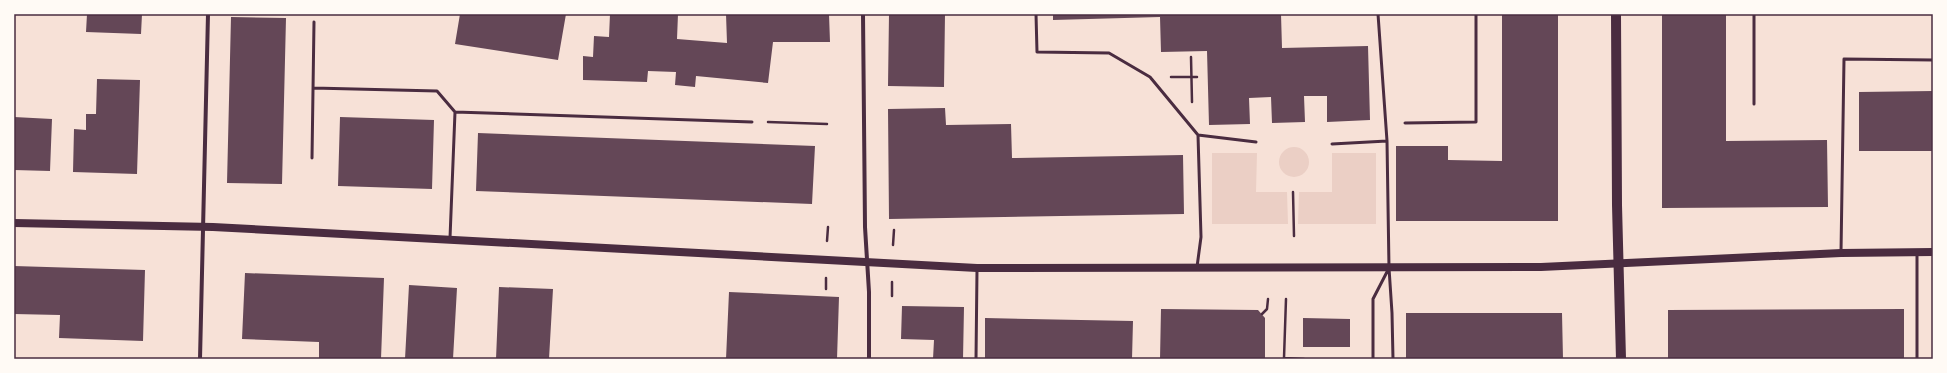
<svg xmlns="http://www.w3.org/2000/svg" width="1947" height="373" font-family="'DM Sans',sans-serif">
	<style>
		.green { fill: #ebcfc5 }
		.building { fill: #644757 }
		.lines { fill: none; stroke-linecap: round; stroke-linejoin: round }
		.path { stroke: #4a2c40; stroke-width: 2.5 }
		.service { stroke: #4a2c40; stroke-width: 3 }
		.minor { stroke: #4a2c40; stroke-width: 4 }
		.secondary { stroke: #4a2c40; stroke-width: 8 }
		.primary { stroke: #4a2c40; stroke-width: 10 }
		.neatline { fill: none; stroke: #4a2c40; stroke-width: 1.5 }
	</style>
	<rect width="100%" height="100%" fill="#f7e1d7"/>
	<path class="green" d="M1279 162a15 15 0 1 1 30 0a15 15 0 1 1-30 0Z
		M1212,153H1257L1256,192H1287L1288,224H1212Z
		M1332,153H1376V224H1298L1299,192H1332Z"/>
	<path class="building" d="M87,14H142L141,34L86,32Z
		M460,14H566L558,60L455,44Z
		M610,14H678L677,39L727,43L726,14H829L830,42H773L768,83L696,76L695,87L675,85L676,72L648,71L647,82L583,80V56L593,57L594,36L609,37Z
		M889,14H945L944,87L888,86Z
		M1053,14H1281L1282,48L1368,46L1370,120L1327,122V96H1304L1305,122L1272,123L1271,97L1249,98L1250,124L1209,125L1207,51L1161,52L1160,17L1053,20Z
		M1502,14H1558V221H1396V146H1448V160L1502,161Z
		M1662,14H1726V141L1827,140L1828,207L1662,208Z
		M231,17L286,18L282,184L227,183Z
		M97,79L140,80L137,174L73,172L74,129L86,130V114H96Z
		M1933,91V151H1859V92Z
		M945,108L946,125L1011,124L1012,158L1183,155L1184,214L889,219L888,109Z
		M14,117L52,119L50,171L14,170Z
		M340,117L434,120L432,189L338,186Z
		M478,133L815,146L812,204L476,191Z
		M14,266L145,270L143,341L59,338L60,315L14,314Z
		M245,273L384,278L381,359L319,358V342L242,339Z
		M409,285L457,288L453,359H405Z
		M499,287L553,289L549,359H496Z
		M729,292L839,297L837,359H726Z
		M902,306L964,307L963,359H933L934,340L901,339Z
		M1161,309L1258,310L1265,318V359H1160Z
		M1904,309V359H1668V310Z
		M1406,313H1562L1563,359H1406Z
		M985,318L1133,321L1132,359H985Z
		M1303,318L1350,319V347H1303Z"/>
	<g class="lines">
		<path class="path" d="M1191,57L1192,102
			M1171,77H1197
			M768,122L827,124
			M1293,192L1294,236
			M827,241L828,227
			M893,245L894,230
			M826,289V278
			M892,296V282
			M1286,299L1284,358L1304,359
			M1262,314L1267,309L1268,299"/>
		<path class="service" d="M1036,14L1037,52L1109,53L1150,77L1198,135
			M1378,14L1387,141L1389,268L1392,313L1393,359
			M1754,14V104
			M313,88L437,91L455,112
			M1405,123L1476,122V14
			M1332,144L1387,141
			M312,158L314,22
			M450,238L455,112L752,122
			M1841,252L1844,59L1933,60
			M1197,267L1201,237L1198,135L1256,142
			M976,359L977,270
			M1373,359V299L1389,268
			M1917,359V254"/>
		<path class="minor" d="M863,14L865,227L869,292V359
			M200,359L208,14"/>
		<path class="secondary" d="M14,223L213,227L977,268L1541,267L1841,253L1933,252"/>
		<path class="primary" d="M1616,14L1617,205L1621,359"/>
	</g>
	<rect width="1947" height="373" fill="none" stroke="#fffaf5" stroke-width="30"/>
	<rect x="15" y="15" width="1917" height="343" class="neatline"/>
</svg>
